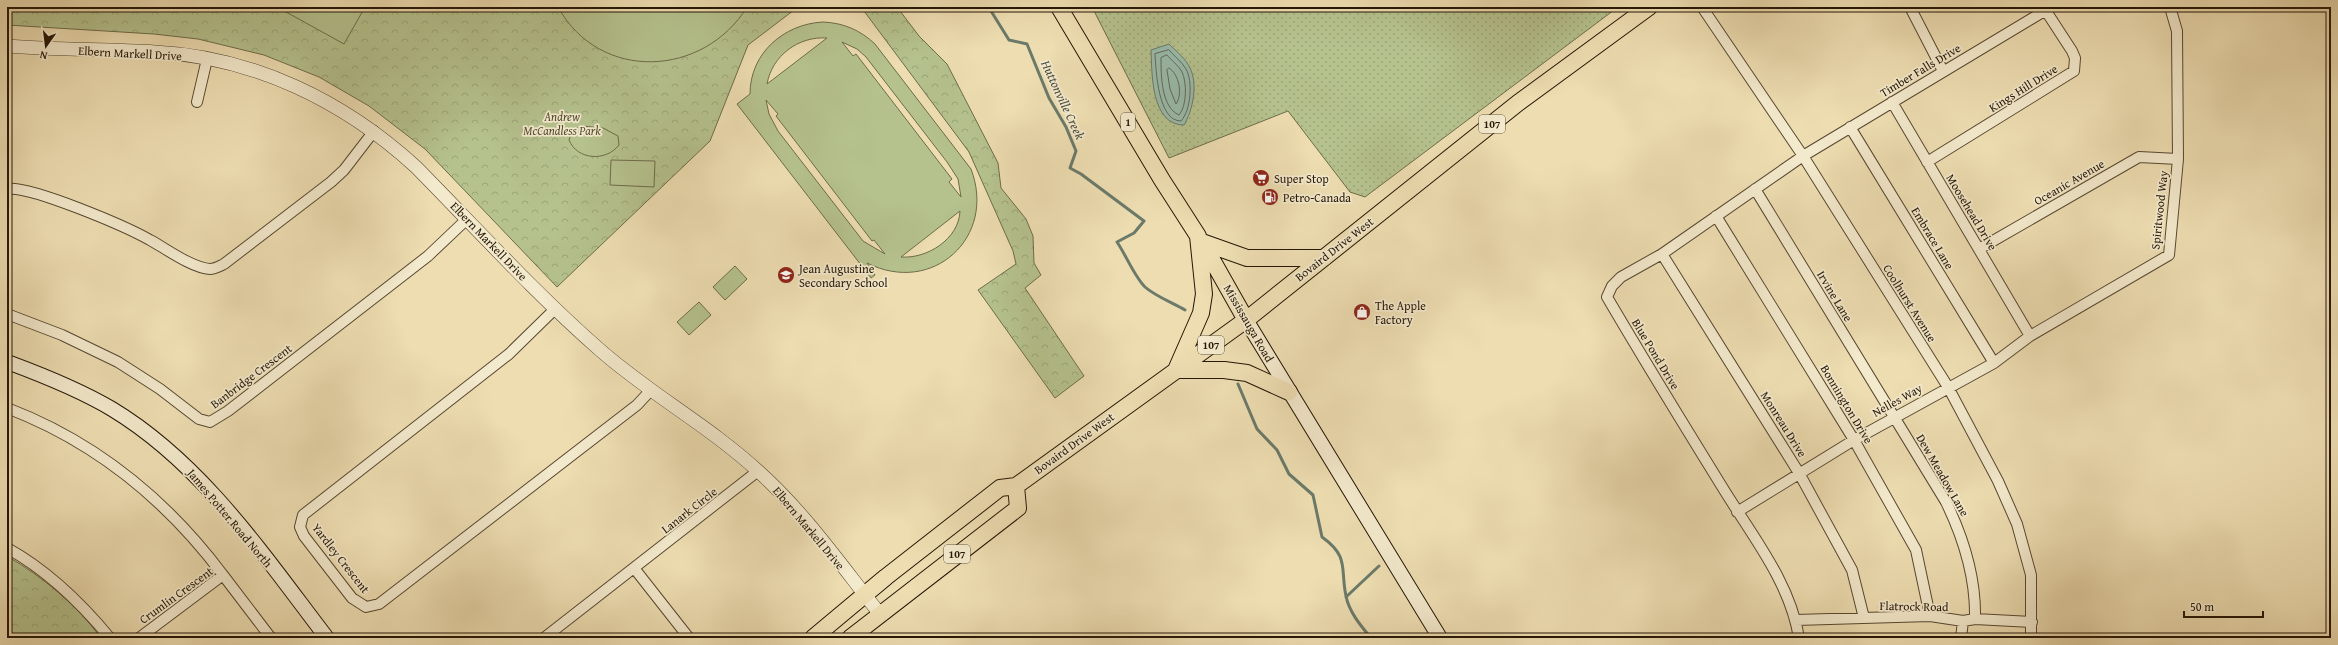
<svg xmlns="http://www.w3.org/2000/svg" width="2338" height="645" font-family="'Gentium Book Plus',serif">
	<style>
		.grass { fill: url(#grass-dots); stroke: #6d6c4a }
		.park { fill: url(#park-crowns); stroke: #6d6c4a }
		.pitch { fill: #b5c28e; stroke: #6d6c4a; fill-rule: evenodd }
		.water { fill: #99bcad; stroke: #6b7a6a }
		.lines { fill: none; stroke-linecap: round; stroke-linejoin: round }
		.shore { stroke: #5f6a5a; stroke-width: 1 }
		.stream { stroke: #6b7a6a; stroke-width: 3 }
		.minor-casing { stroke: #574831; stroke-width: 12 }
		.tertiary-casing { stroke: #574831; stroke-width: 14 }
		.secondary-casing { stroke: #251706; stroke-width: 16 }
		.primary-casing { stroke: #251706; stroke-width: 18 }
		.minor { stroke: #f3e9cc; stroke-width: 10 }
		.tertiary { stroke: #f3e9cc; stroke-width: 13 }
		.secondary { stroke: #f3e9cc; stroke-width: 14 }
		.primary { stroke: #edddb1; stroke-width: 16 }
		.labels { text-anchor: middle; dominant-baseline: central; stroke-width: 3.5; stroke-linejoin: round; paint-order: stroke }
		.shield { fill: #f3e9cc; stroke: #635641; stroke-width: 1 }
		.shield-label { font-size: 11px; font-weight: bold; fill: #251706 }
		.street-label { font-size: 12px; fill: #251706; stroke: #f3e9cc }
		.park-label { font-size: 12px; font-style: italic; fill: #504a2f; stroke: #f3e9cc }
		.poi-label { font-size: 12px; fill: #251706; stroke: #f3e9cc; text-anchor: start }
		.water-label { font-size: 13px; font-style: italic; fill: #4e5140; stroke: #f3e9cc }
	</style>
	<defs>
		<pattern id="grass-dots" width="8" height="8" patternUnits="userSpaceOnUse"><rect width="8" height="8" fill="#b5c28e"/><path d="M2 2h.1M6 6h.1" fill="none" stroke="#9ca679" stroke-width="1.8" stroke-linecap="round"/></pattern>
		<pattern id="park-crowns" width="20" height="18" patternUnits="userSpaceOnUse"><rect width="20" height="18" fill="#b5c28e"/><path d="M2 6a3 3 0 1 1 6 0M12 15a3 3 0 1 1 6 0" fill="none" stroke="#9ca679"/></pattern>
	</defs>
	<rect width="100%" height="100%" fill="#edddb1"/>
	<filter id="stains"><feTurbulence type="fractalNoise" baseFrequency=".005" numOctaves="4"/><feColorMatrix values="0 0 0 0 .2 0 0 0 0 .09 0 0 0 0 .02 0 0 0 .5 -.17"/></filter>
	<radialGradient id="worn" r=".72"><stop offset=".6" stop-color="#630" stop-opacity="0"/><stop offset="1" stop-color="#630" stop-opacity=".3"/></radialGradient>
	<path class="grass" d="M1092,7H1618L1365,197L1350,192L1288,111L1169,158Z"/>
	<path class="park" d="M7,7H798L748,45L710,141L557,287L425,149L369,106L319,77L264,55L198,39L154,34L7,25Z
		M861,7H897L919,36L947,64L998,163L1001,188L1026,219L1033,236L1034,263L1041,275L1025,288L1084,376L1055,398L978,290L1016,264L1013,251L969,152Z
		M7,556C43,577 77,605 101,638H7Z"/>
	<path class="pitch" d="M277,7H365L344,44Z
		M558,7H747C704,77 600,83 558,7Z
		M823,22C844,23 860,30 875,44L971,169C997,237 933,296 867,263L875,275L871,278L737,104L750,94C750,53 784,24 823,22ZM827,38L767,84C772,56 798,36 827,38ZM842,42L857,49L866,57L947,162L958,179L961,197L949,182L952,179L856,54L853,56ZM766,100L778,114L776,116L872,241L874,240L885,254L863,241L778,131L769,114ZM960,211C959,239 927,259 901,257Z
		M581,126L603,128L618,136L619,145C606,162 577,160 569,140L572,131Z
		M611,160L655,161L654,187L610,185Z
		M735,266L747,279L725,300L713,287Z
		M699,302L711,315L689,335L677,322Z"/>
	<path class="water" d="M1169,44C1176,51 1186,59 1190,68C1198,84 1193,110 1184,125C1151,125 1152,74 1151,50Z"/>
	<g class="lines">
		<path class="shore" d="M1169,50C1174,56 1182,62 1186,69C1193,81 1191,110 1181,121C1158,121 1156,71 1155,54Z
			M1167,55C1171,60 1179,66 1182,72C1187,82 1187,106 1179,115C1161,107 1161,75 1161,58Z
			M1169,68C1179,74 1183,94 1176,104L1170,89L1167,70Z"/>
		<path class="stream" d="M984,7L991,11L1009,40L1027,44L1049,98L1066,127L1076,151L1070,168L1081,174L1144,221L1134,233L1117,242C1126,255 1134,276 1145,287C1155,296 1173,303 1185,310
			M1238,384L1257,429L1277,450L1289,474L1313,495L1322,537C1350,557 1340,569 1346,596C1349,612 1361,626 1371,638
			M1346,597L1379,566"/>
		<g class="minor-casing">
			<path id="minor" d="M1702,7L1803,156L1948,387L1998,481L2017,524L2031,575V638
				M1910,7L1943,71
				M197,102L207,59
				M1892,102L2030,336
				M1850,127L1994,363
				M1927,162L2074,71L2075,58L2072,51L2046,11
				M7,189C30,185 127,227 150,240C165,248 192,268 210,269C215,269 220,266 224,264L331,182L344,170L374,131
				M1755,189L1946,502C1964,539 1976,578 1975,619
				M1716,216L1854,440L1916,550L1930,616
				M1979,249L2139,157L2178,159
				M1662,254L1799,473L1852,570L1864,618
				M555,309L509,354L303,515L300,527L304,536L352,598L366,607L379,604L637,405L650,391
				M7,314L62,335L118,362L160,389L199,419L210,422L228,411L428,256L467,219
				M7,408C96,442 166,499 223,575
				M1737,512L1854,440L1994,363L2030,336L2169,255L2178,159L2177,31L2170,7
				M7,548C47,570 81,603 110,638
				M634,568L689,638
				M1796,620L1930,616L1963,621L1975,619L2032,622
				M139,638L223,575L271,638
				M544,638L758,471
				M1799,638C1790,581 1750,533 1721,485C1682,422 1644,360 1607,297L1612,286L1621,277L1662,254L1803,156L2051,7
				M1961,638L1963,621"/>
		</g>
		<g class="tertiary-casing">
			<path id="tertiary" d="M7,46C56,50 106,49 155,52C254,57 344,101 416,167C477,229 535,293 600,350C650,394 709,426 758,471C805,513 841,565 880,614"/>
		</g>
		<g class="secondary-casing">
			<path id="secondary" d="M1246,320L1440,638
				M10,363C45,376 80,390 112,409C203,464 264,556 327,638"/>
		</g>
		<g class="primary-casing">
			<path id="primary" d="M1059,7L1162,180L1198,236L1204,294L1201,313L1176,370
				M1202,242L1247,258H1324
				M1202,242L1246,320
				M1176,370H1224L1247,373L1289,392
				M813,638L886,577L1000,488L1016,486L1246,320L1518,103L1649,7
				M850,638L1018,508L1016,486"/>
		</g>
		<use href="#minor" class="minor"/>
		<use href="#tertiary" class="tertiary"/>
		<use href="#secondary" class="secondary"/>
		<use href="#primary" class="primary"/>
	</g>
	<defs>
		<g id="supermarket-disc" transform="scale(0.9)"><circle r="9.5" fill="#8f2418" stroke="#f3e9cc"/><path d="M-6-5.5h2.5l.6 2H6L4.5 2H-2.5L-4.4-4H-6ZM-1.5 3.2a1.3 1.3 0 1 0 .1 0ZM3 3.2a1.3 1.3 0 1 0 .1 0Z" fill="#fff"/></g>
		<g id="fuel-disc" transform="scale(0.9)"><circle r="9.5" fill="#8f2418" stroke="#f3e9cc"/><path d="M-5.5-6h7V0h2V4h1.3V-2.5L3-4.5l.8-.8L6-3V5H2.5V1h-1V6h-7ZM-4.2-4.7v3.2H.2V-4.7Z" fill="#fff"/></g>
		<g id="school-disc" transform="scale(0.9)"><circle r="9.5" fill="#8f2418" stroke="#f3e9cc"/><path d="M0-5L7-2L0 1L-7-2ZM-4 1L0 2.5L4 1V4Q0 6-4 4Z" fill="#fff"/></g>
		<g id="shop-disc" transform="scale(0.9)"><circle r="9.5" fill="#8f2418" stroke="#f3e9cc"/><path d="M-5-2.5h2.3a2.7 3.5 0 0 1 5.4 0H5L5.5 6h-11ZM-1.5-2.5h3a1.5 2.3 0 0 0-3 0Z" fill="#fff"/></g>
	</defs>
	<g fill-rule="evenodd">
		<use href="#supermarket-disc" x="1261" y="178"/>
		<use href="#fuel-disc" x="1270" y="197"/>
		<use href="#school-disc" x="786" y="275"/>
		<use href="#shop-disc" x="1362" y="312"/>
	</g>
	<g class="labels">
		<g class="shield">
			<rect x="1121" y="113" width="14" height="18" rx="3"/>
			<rect x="1479" y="115" width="26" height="18" rx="3"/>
			<rect x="1198" y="336" width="26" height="18" rx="3"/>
			<rect x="944" y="545" width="26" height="18" rx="3"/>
		</g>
		<g class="shield-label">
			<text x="1128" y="122">1</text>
			<text x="1492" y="124">107</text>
			<text x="1211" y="345">107</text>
			<text x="957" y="554">107</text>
		</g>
		<g class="street-label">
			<text transform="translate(130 53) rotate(3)">Elbern Markell Drive</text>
			<text transform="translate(1920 70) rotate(-31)">Timber Falls Drive</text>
			<text transform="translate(2023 88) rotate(-32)">Kings Hill Drive</text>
			<text transform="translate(2069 182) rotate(-30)">Oceanic Avenue</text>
			<text transform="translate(2159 210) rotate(-84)">Spiritwood Way</text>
			<text transform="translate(1972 212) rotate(59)">Moosehead Drive</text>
			<text transform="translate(1933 238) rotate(59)">Embrace Lane</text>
			<text transform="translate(489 241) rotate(46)">Elbern Markell Drive</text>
			<text transform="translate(1334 249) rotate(-38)">Bovaird Drive West</text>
			<text transform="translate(1835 296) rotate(59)">Irvine Lane</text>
			<text transform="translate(1910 303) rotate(58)">Coolhurst Avenue</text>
			<text transform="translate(1249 323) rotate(60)">Mississauga Road</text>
			<text transform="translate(1656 354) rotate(59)">Blue Pond Drive</text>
			<text transform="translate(251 376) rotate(-37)">Banbridge Crescent</text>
			<text transform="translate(1897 400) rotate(-29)">Nelles Way</text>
			<text transform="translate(1847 404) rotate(59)">Bonnington Drive</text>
			<text transform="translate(1784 424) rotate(58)">Monreau Drive</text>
			<text transform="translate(1074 443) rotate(-36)">Bovaird Drive West</text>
			<text transform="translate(1943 475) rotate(60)">Dew Meadow Lane</text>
			<text transform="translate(689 510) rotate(-38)">Lanark Circle</text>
			<text transform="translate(230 518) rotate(50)">James Potter Road North</text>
			<text transform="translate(809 528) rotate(50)">Elbern Markell Drive</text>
			<text transform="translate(341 558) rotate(52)">Yardley Crescent</text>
			<text transform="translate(176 595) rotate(-36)">Crumlin Crescent</text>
			<text transform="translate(1914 606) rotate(1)">Flatrock Road</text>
		</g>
		<g class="park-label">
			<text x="562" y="116">Andrew<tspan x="562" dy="14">McCandless Park</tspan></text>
		</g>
		<g class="poi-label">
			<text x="1274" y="178">Super Stop</text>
			<text x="1283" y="197">Petro-Canada</text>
			<text x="799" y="268">Jean Augustine<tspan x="799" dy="14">Secondary School</tspan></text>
			<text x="1375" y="305">The Apple<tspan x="1375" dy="14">Factory</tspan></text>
		</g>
		<g class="water-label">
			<text transform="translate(1063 100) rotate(65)">Huttonville Creek</text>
		</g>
	</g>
	<rect width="2338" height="645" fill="none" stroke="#edddb1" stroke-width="24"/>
	<rect x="8" y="8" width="2322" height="629" fill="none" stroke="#251706" stroke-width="2"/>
	<rect x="12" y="12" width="2314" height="621" fill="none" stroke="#251706"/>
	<g transform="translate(46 46) rotate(194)" stroke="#f3e9cc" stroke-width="3" paint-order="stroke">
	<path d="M0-3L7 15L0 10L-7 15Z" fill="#251706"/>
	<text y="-6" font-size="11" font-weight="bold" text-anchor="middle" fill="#251706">N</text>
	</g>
	<path d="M2184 611v6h79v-6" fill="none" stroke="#251706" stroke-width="2"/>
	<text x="2190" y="611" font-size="12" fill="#251706" stroke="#f3e9cc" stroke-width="3" paint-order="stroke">50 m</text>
	<rect width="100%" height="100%" filter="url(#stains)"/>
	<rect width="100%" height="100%" fill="url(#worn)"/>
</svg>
